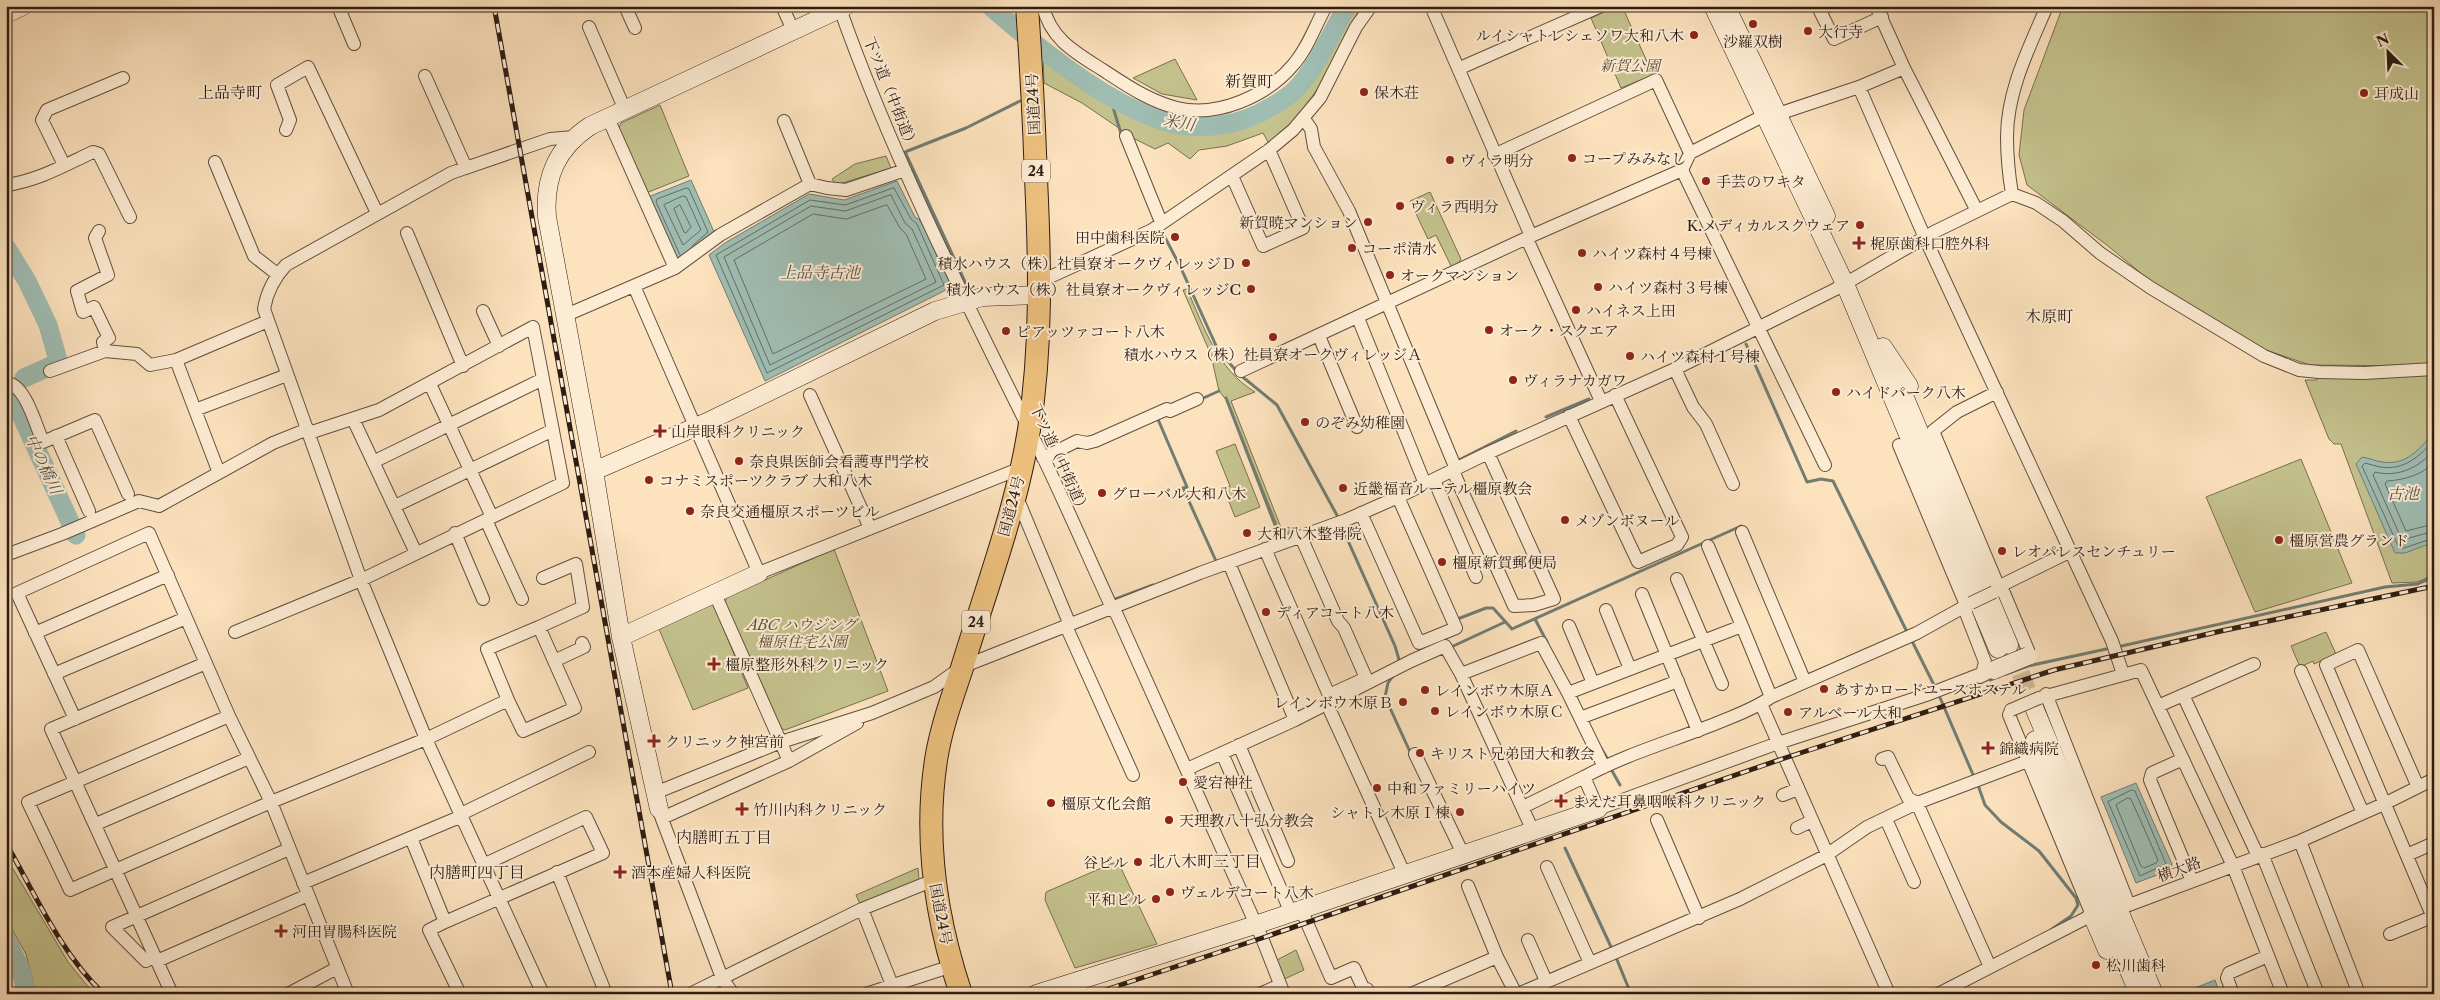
<svg xmlns="http://www.w3.org/2000/svg" width="2440" height="1000" font-family="'Libre Caslon Text','Noto Serif JP',serif">
	<style>
		.green { fill: #c4c28d; stroke: #786f50 }
		.water { fill: #9fbdb3; stroke: #717d73 }
		.lines { fill: none; stroke-linecap: round; stroke-linejoin: round }
		.shore { stroke: #666c63; stroke-width: 1 }
		.stream { stroke: #717d73; stroke-width: 3 }
		.river { stroke: #9fbdb3; stroke-width: 19 }
		.secondary-tunnel { stroke: #d3ba9b; stroke-width: 18; stroke-dasharray: 18 9; stroke-linecap: butt }
		.street-casing { stroke: #614e3e; stroke-width: 14 }
		.secondary-casing { stroke: #2d1c13; stroke-width: 19 }
		.highway-casing { stroke: #2d1c13; stroke-width: 24 }
		.street { stroke: #fdecd4; stroke-width: 12 }
		.secondary { stroke: #fdecd4; stroke-width: 18 }
		.highway { stroke: #eec17e; stroke-width: 22 }
		.rail-casing { stroke: #2d1c13; stroke-width: 5 }
		.rail { stroke: #fdecd4; stroke-width: 3; stroke-dasharray: 9; stroke-linecap: butt }
		.street-bridge-casing { stroke: #614e3e; stroke-width: 14; stroke-linecap: butt }
		.secondary-bridge-casing { stroke: #2d1c13; stroke-width: 19; stroke-linecap: butt }
		.street-bridge { stroke: #fdecd4; stroke-width: 12 }
		.secondary-bridge { stroke: #fdecd4; stroke-width: 18 }
		.poi-dot { fill: #8f2418; stroke: #fdecd4; stroke-width: 2 }
		.labels { text-anchor: middle; dominant-baseline: central; stroke-width: 4; stroke-linejoin: round; paint-order: stroke }
		.shield { fill: #fdecd4; stroke: #6b5a4d; stroke-width: 1 }
		.shield-label { font-size: 14px; font-weight: bold; fill: #2d1c13 }
		.poi-label { font-size: 15px; fill: #2d1c13; stroke: #fdecd4; text-anchor: start }
		.park-label { font-size: 15px; font-style: italic; fill: #5a4e38; stroke: #fdecd4 }
		.street-label { font-size: 15px; fill: #2d1c13; stroke: #fdecd4 }
		.neighbourhood-label { font-size: 16px; fill: #2d1c13; stroke: #fdecd4 }
		.water-label { font-size: 16px; font-style: italic; fill: #55544b; stroke: #fdecd4 }
	</style>
	<rect width="100%" height="100%" fill="#fce2bd"/>
	<filter id="stains"><feTurbulence type="fractalNoise" baseFrequency=".004" numOctaves="4"/><feColorMatrix values="0 0 0 0 .2 0 0 0 0 .09 0 0 0 0 .02 0 0 0 .5 -.17"/></filter>
	<radialGradient id="worn" r=".72"><stop offset=".6" stop-color="#630" stop-opacity="0"/><stop offset="1" stop-color="#630" stop-opacity=".3"/></radialGradient>
	<path class="green" d="M1351,6L1360,7C1338,57 1312,109 1269,144L1263,133L1227,146L1199,150L1190,159L1168,143L1155,149L1135,139L1082,103L1044,83L1043,55C1085,89 1156,135 1213,131C1229,130 1245,123 1260,116C1268,112 1280,109 1287,104C1319,79 1330,38 1351,6Z
		M1616,6H1622L1653,75L1621,88L1591,18Z
		M2063,6H2434V366L2310,365L2263,349L2218,321L2165,293L2108,246L2027,185L2019,155L2024,110Z
		M1175,59L1197,100L1162,94L1133,78Z
		M660,105L689,176L646,193L618,130L621,123Z
		M886,156L891,168L836,185L832,179L855,164Z
		M1430,192L1461,259L1457,266L1452,268L1436,235L1428,239L1410,201Z
		M1187,289C1204,327 1217,369 1255,392L1231,401L1282,530L1290,527L1292,531L1281,535L1228,402L1219,391L1211,355L1183,290Z
		M2434,374V575L2417,582L2392,583L2341,444H2334L2329,439L2305,380H2317L2316,377Z
		M1235,444L1260,507L1235,517L1224,489L1230,486L1216,451Z
		M2301,459L2352,583L2255,612L2206,497Z
		M834,549L888,691L785,730L778,727L724,604L727,597Z
		M710,596L748,688L693,710L656,622Z
		M2326,632L2336,654L2314,664L2313,661L2300,667L2291,646Z
		M6,857L68,962L94,994H36L26,954L6,919Z
		M1113,863L1119,864L1157,944L1075,968L1045,900L1046,892Z
		M918,868L919,880L860,904L856,895Z
		M1296,950L1304,970L1280,981L1273,962Z"/>
	<path class="water" d="M691,180L715,234L677,265L648,197Z
		M897,181L915,217L920,220L950,283L948,289L765,381L709,255L725,243L809,194L844,200Z
		M2434,432V542L2405,553H2395L2356,464L2362,457C2369,458 2375,461 2382,462C2406,466 2420,449 2434,432Z
		M2136,783L2172,864L2170,870L2136,883L2101,797Z
		M2215,980L2220,994H2180Z"/>
	<g class="lines">
		<path class="shore" d="M894,188L911,219L917,224L944,285L767,373L716,255L810,200L845,205Z
			M891,195L905,223L912,229L936,282L770,365L724,257L811,206L845,211Z
			M683,196L686,197L701,230L683,245L664,205Z
			M680,205L691,227L686,233L684,232L674,209Z
			M887,205L900,228L906,234L926,279L773,354L734,260L813,214L846,219Z
			M680,255L656,202L657,199L686,188L689,189L708,232L692,246
			M2434,440C2420,456 2404,471 2380,467C2375,466 2370,464 2365,463L2362,466L2399,548H2404L2434,538
			M2434,450C2420,467 2398,478 2375,472L2373,475L2402,540L2434,531
			M2434,462C2423,475 2404,480 2387,481L2385,484L2406,531L2434,524
			M2132,790L2135,791L2166,864L2140,876L2108,802Z
			M2128,798L2131,799L2158,860L2156,863L2144,868L2141,866L2116,805Z"/>
		<path class="stream" d="M1118,99L1113,107L1122,137
			M1160,228L1180,266L1218,350L1239,374L1277,405L1339,519
			M966,284L905,152L966,128L1020,101
			M1746,344L1807,482L1821,479L1833,481L1908,634
			M1226,398L1280,538
			M1199,400L1219,391
			M1157,417L1187,487L1183,488L1216,561
			M1546,417L1589,399
			M1457,461L1516,431
			M1385,496L1420,480
			M1341,525L1395,646L1400,663
			M1113,598V600L1153,585
			M1535,619L1547,642
			M1455,620L1486,608H1493L1512,629L1741,526
			M1911,639L1935,687
			M2117,647L2385,587L2417,584L2434,577
			M1449,648L1505,622
			M2006,674L2028,666L2111,648
			M1393,676L1388,683L1385,697L1411,754
			M1990,680L1998,677
			M1938,693L1974,777
			M1601,748L1607,758
			M1611,769L1620,785
			M1978,785L1985,805L2001,822L2039,851L2076,898L2078,905L2071,916L2052,929
			M1565,848L1612,949
			M1615,955L1631,994
			M1928,994L1936,990"/>
		<path class="river" d="M990,6C1037,47 1104,102 1163,121C1194,131 1231,127 1260,113C1272,106 1285,100 1295,90C1318,66 1330,35 1347,6
			M6,247L27,281L48,325L58,360L51,366L24,378
			M11,393L76,535
			M6,939L20,968L27,994"/>
		<path class="secondary-tunnel" d="M2011,648L2033,705"/>
		<g class="street-casing">
			<path id="street" d="M338,6L354,44
				M625,6L635,28
				M782,6L793,30
				M839,6C894,162 970,310 1043,457C1067,507 1089,558 1112,608L1117,615L1262,938L1284,994
				M1043,6C1050,39 1076,53 1103,70C1126,85 1149,101 1177,108C1217,118 1267,96 1293,65C1308,48 1315,26 1326,6
				M1431,6L1531,236
				M1828,6L1820,11L1834,39L1882,17
				M1876,6L1904,68L1977,211
				M589,27L625,110
				M1460,68L1601,6
				M425,76L466,168
				M1859,87L1925,238L2112,641L2123,674
				M1778,114L1859,87L1904,68
				M608,118L675,268
				M1304,119L1311,129L1314,147L1349,211L1456,469
				M784,121L810,184
				M286,130L290,120L277,85L308,67L377,213
				M1126,136L1161,222
				M1690,153L1765,115
				M1494,155L1656,80L1690,153L1682,170
				M215,162L254,256L277,274
				M64,165L42,120L47,110L123,78
				M1232,176L1263,246L1303,228L1269,150
				M6,185C37,181 65,165 93,152L99,154L130,217
				M2012,194C2009,176 2007,156 2007,137C2007,91 2029,48 2047,6
				M407,233L463,366
				M1527,239L1601,401
				M1041,277L1052,276L1152,230L1269,150L1293,130L1320,98L1356,27L1371,6
				M634,286L759,573L1021,468
				M483,311L499,346
				M564,316L675,268L720,235L810,184L827,188L846,190L905,170
				M1358,318L1425,484
				M1319,336L1357,427
				M105,351L137,354L150,365L176,360
				M1675,369L1693,407L1706,424L1733,484
				M50,371L105,351L103,342L109,338L94,307L83,312L77,291L108,275L95,238L99,231
				M1241,371L1531,236L1682,170L1825,465
				M6,383C25,383 36,426 43,442L95,420L128,494
				M430,384L492,517
				M1997,392L1957,412L1933,431L2000,590L2004,593L2028,650V656
				M810,395L870,528
				M195,410L287,375
				M1569,416L1638,562L1677,545L1682,537L1615,395
				M353,419L416,553
				M56,436L89,511
				M1899,445L1966,605V613L1985,662L1983,670
				M1043,458L1077,441L1087,443L1095,441L1167,409L1170,411L1197,399
				M373,462L543,379
				M1453,471L1514,606L1534,605L1554,599L1488,453
				M219,473L176,360L268,321
				M1434,480L1476,577
				M1016,495L1070,625
				M395,506L553,430
				M1361,513L1419,643L1456,628L1398,497
				M486,520L522,599
				M1742,532L1805,682
				M455,533L483,599
				M1708,546L1742,626
				M1265,549L1329,695L1366,678L1344,628L1338,621L1301,537
				M6,555L62,534L139,501L159,506L273,443L308,429
				M1229,563L1295,720
				M1677,579L1722,684
				M1994,592L2004,584L2071,551
				M715,594L789,761
				M1642,594L1698,731
				M1971,603L1917,633L1771,697C1756,708 1739,714 1722,721C1676,740 1628,753 1584,777L1598,809L1778,743L1929,694L1978,675L1980,677L1994,670L1989,668L1985,662
				M1606,610L1630,669
				M1066,626L1133,775
				M1569,626L1593,683
				M539,627L583,607L576,564L543,578
				M235,632L361,580L563,483L533,327L379,410L309,433
				M35,633L168,575
				M554,661L584,647L582,643
				M2301,671L2363,813
				M54,674L186,618
				M1461,674L1541,643L1568,693L1604,767
				M1568,693L1742,626L1771,697
				M2046,694L2129,905
				M2183,695L2258,856
				M2039,698L2141,670L2233,866L2283,994
				M1327,704L1404,873
				M1761,704L1889,994
				M2158,706L2254,664
				M2011,710L2009,715L2092,915
				M229,716L28,802L70,890L271,802L426,739L508,700L487,649L539,627L575,708L523,731L508,700
				M1580,718L1678,681
				M75,719L17,593L149,533L229,716L271,802L348,994
				M1239,745L1288,861
				M1222,753L1291,913
				M1415,754L1463,854
				M1882,759L1888,757L1908,798L1917,803L1990,967
				M2183,759L2152,773L2150,780L2192,881
				M1187,769L1295,720L1411,661L1445,646L1461,674L1533,831
				M2418,787L2358,650L2326,665L2434,920
				M655,793L781,742L872,713L934,687L962,667L1200,573L1346,520L1398,497L1488,453L1675,369L1836,289L1934,232L2012,194L2036,203L2063,221L2100,253L2151,288L2264,356L2299,370L2319,372L2364,373L2434,369
				M1783,795L1798,789
				M1523,807L1584,777
				M659,811L722,978L733,994
				M461,814L589,752
				M662,818L789,761L857,723
				M1886,819L1914,882
				M1657,820L1699,918
				M96,824L249,758
				M1797,828L1812,821
				M411,838L445,922L603,853L586,817L483,865
				M2300,841L2359,994
				M2262,854L2318,994
				M2407,855L2434,843
				M1547,867L1590,963
				M557,872L606,994
				M303,883L462,816
				M1468,886L1497,957
				M862,909L892,985
				M1301,909L1331,978L1354,968L1364,990L1367,989L1369,994
				M445,922L429,930L460,994
				M2390,934L2432,917
				M1528,940L1546,981
				M155,956L146,961L112,927L289,849
				M157,961L308,895
				M172,994L51,729L206,663
				M288,994L337,968
				M543,994L426,739L361,580L264,309C267,291 274,278 286,265L451,173L550,139L574,137
				M690,994L862,909L924,884L935,885
				M866,994L952,966
				M1260,994L1280,985
				M1411,994L1497,957L1516,994
				M1518,994L1740,899L1825,856L1867,827L1917,803L2028,761
				M1938,994L2092,915L2129,905L2300,841L2386,803L2434,779
				M2233,994L2227,978L2229,973L2268,956
				M2430,994L2434,992"/>
		</g>
		<g class="secondary-casing">
			<path id="secondary" d="M1713,6L1845,284L1998,649
				M1726,6L1826,216
				M6,14L23,6
				M1883,347L1909,386
				M1897,379L2009,645
				M594,471L707,422L935,311L982,297L1041,295
				M621,637L759,573
				M2033,705L2154,994
				M2035,740L2103,911L2139,994
				M659,809L621,637L594,471L547,217C544,177 557,148 590,126L846,6
				M2092,915L2107,950
				M1036,994L1255,925L1598,809"/>
		</g>
		<g class="highway-casing">
			<path id="highway" d="M961,994C936,919 924,839 936,760C941,728 952,698 962,668C986,589 1016,511 1029,430C1042,346 1040,263 1036,178C1034,121 1031,63 1027,6"/>
		</g>
		<use href="#street" class="street"/>
		<use href="#secondary" class="secondary"/>
		<use href="#highway" class="highway"/>
		<g class="rail-casing">
			<path id="rail" d="M494,6L672,994
				M6,843C35,894 61,954 104,994
				M1093,994L1262,938L1785,758L2054,670L2221,631L2434,586"/>
		</g>
		<use href="#rail" class="rail"/>
		<g class="street-bridge-casing">
			<path id="street-bridge" d="M1971,603L1994,592
				M2011,710L2039,698"/>
		</g>
		<g class="secondary-bridge-casing">
			<path id="secondary-bridge" d="M1994,670L2028,656"/>
		</g>
		<use href="#street-bridge" class="street-bridge"/>
		<use href="#secondary-bridge" class="secondary-bridge"/>
	</g>
	<g class="poi-dot">
		<circle cx="1753" cy="24" r="5"/>
		<circle cx="1808" cy="31" r="5"/>
		<circle cx="1694" cy="35" r="5"/>
		<circle cx="1364" cy="92" r="5"/>
		<circle cx="2364" cy="93" r="5"/>
		<circle cx="1572" cy="158" r="5"/>
		<circle cx="1450" cy="160" r="5"/>
		<circle cx="1706" cy="181" r="5"/>
		<circle cx="1400" cy="206" r="5"/>
		<circle cx="1368" cy="222" r="5"/>
		<circle cx="1860" cy="225" r="5"/>
		<circle cx="1175" cy="237" r="5"/>
		<path d="M1856.5 235.5h5v5h5v5h-5v5h-5v-5h-5v-5h5z"/>
		<circle cx="1352" cy="248" r="5"/>
		<circle cx="1582" cy="253" r="5"/>
		<circle cx="1246" cy="263" r="5"/>
		<circle cx="1390" cy="275" r="5"/>
		<circle cx="1598" cy="287" r="5"/>
		<circle cx="1251" cy="289" r="5"/>
		<circle cx="1576" cy="310" r="5"/>
		<circle cx="1489" cy="330" r="5"/>
		<circle cx="1006" cy="331" r="5"/>
		<circle cx="1273" cy="337" r="5"/>
		<circle cx="1630" cy="356" r="5"/>
		<circle cx="1513" cy="380" r="5"/>
		<circle cx="1836" cy="392" r="5"/>
		<circle cx="1305" cy="422" r="5"/>
		<path d="M657.5 423.5h5v5h5v5h-5v5h-5v-5h-5v-5h5z"/>
		<circle cx="739" cy="461" r="5"/>
		<circle cx="649" cy="480" r="5"/>
		<circle cx="1343" cy="488" r="5"/>
		<circle cx="1102" cy="493" r="5"/>
		<circle cx="690" cy="511" r="5"/>
		<circle cx="1565" cy="520" r="5"/>
		<circle cx="1247" cy="533" r="5"/>
		<circle cx="2279" cy="540" r="5"/>
		<circle cx="2002" cy="551" r="5"/>
		<circle cx="1442" cy="562" r="5"/>
		<circle cx="1266" cy="612" r="5"/>
		<path d="M711.5 656.5h5v5h5v5h-5v5h-5v-5h-5v-5h5z"/>
		<circle cx="1824" cy="689" r="5"/>
		<circle cx="1425" cy="690" r="5"/>
		<circle cx="1403" cy="702" r="5"/>
		<circle cx="1435" cy="711" r="5"/>
		<circle cx="1788" cy="712" r="5"/>
		<path d="M651.5 733.5h5v5h5v5h-5v5h-5v-5h-5v-5h5z"/>
		<path d="M1985.5 740.5h5v5h5v5h-5v5h-5v-5h-5v-5h5z"/>
		<circle cx="1420" cy="753" r="5"/>
		<circle cx="1183" cy="782" r="5"/>
		<circle cx="1377" cy="788" r="5"/>
		<path d="M1558.5 793.5h5v5h5v5h-5v5h-5v-5h-5v-5h5z"/>
		<circle cx="1051" cy="803" r="5"/>
		<path d="M739.5 801.5h5v5h5v5h-5v5h-5v-5h-5v-5h5z"/>
		<circle cx="1460" cy="812" r="5"/>
		<circle cx="1169" cy="820" r="5"/>
		<circle cx="1138" cy="862" r="5"/>
		<path d="M617.5 864.5h5v5h5v5h-5v5h-5v-5h-5v-5h5z"/>
		<circle cx="1170" cy="892" r="5"/>
		<circle cx="1156" cy="899" r="5"/>
		<path d="M278.5 923.5h5v5h5v5h-5v5h-5v-5h-5v-5h5z"/>
		<circle cx="2096" cy="965" r="5"/>
	</g>
	<g class="labels">
		<g class="shield">
			<rect x="1022" y="159.5" width="28" height="23" rx="4"/>
			<rect x="962" y="610.5" width="28" height="23" rx="4"/>
		</g>
		<g class="shield-label">
			<text x="1036" y="171">24</text>
			<text x="976" y="622">24</text>
		</g>
		<g class="poi-label">
			<text x="1818" y="31">大行寺</text>
			<text x="1684" y="35" text-anchor="end">ルイシャトレシェソワ大和八木</text>
			<text x="1753" y="41" text-anchor="middle">沙羅双樹</text>
			<text x="1374" y="92">保木荘</text>
			<text x="2374" y="93">耳成山</text>
			<text x="1582" y="158">コープみみなし</text>
			<text x="1460" y="160">ヴィラ明分</text>
			<text x="1716" y="181">手芸のワキタ</text>
			<text x="1410" y="206">ヴィラ西明分</text>
			<text x="1358" y="222" text-anchor="end">新賀暁マンション</text>
			<text x="1850" y="225" text-anchor="end">K.メディカルスクウェア</text>
			<text x="1165" y="237" text-anchor="end">田中歯科医院</text>
			<text x="1870" y="243">梶原歯科口腔外科</text>
			<text x="1362" y="248">コーポ清水</text>
			<text x="1592" y="253">ハイツ森村４号棟</text>
			<text x="1236" y="263" text-anchor="end">積水ハウス（株）社員寮オークヴィレッジＤ</text>
			<text x="1400" y="275">オークマンション</text>
			<text x="1608" y="287">ハイツ森村３号棟</text>
			<text x="1241" y="289" text-anchor="end">積水ハウス（株）社員寮オークヴィレッジC</text>
			<text x="1586" y="310">ハイネス上田</text>
			<text x="1499" y="330">オーク・スクエア</text>
			<text x="1016" y="331">ピアッツァコート八木</text>
			<text x="1273" y="354" text-anchor="middle">積水ハウス（株）社員寮オークヴィレッジＡ</text>
			<text x="1640" y="356">ハイツ森村１号棟</text>
			<text x="1523" y="380">ヴィラナカガワ</text>
			<text x="1846" y="392">ハイドパーク八木</text>
			<text x="1315" y="422">のぞみ幼稚園</text>
			<text x="671" y="431">山岸眼科クリニック</text>
			<text x="749" y="461">奈良県医師会看護専門学校</text>
			<text x="659" y="480">コナミスポーツクラブ 大和八木</text>
			<text x="1353" y="488">近畿福音ルーテル橿原教会</text>
			<text x="1112" y="493">グローバル大和八木</text>
			<text x="700" y="511">奈良交通橿原スポーツビル</text>
			<text x="1575" y="520">メゾンボヌール</text>
			<text x="1257" y="533">大和八木整骨院</text>
			<text x="2289" y="540">橿原営農グランド</text>
			<text x="2012" y="551">レオパレスセンチュリー</text>
			<text x="1452" y="562">橿原新賀郵便局</text>
			<text x="1276" y="612">ディアコート八木</text>
			<text x="725" y="664">橿原整形外科クリニック</text>
			<text x="1834" y="689">あすかロードユースホステル</text>
			<text x="1435" y="690">レインボウ木原Ａ</text>
			<text x="1393" y="702" text-anchor="end">レインボウ木原Ｂ</text>
			<text x="1445" y="711">レインボウ木原Ｃ</text>
			<text x="1798" y="712">アルベール大和</text>
			<text x="665" y="741">クリニック神宮前</text>
			<text x="1999" y="748">錦織病院</text>
			<text x="1430" y="753">キリスト兄弟団大和教会</text>
			<text x="1193" y="782">愛宕神社</text>
			<text x="1387" y="788">中和ファミリーハイツ</text>
			<text x="1572" y="801">まえだ耳鼻咽喉科クリニック</text>
			<text x="1061" y="803">橿原文化会館</text>
			<text x="753" y="809">竹川内科クリニック</text>
			<text x="1450" y="812" text-anchor="end">シャトレ木原Ⅰ棟</text>
			<text x="1179" y="820">天理教八十弘分教会</text>
			<text x="1128" y="862" text-anchor="end">谷ビル</text>
			<text x="631" y="872">酒本産婦人科医院</text>
			<text x="1180" y="892">ヴェルデコート八木</text>
			<text x="1146" y="899" text-anchor="end">平和ビル</text>
			<text x="292" y="931">河田胃腸科医院</text>
			<text x="2106" y="965">松川歯科</text>
		</g>
		<g class="park-label">
			<text x="1630" y="65">新賀公園</text>
			<text x="802" y="624">ABC ハウジング<tspan x="802" dy="17">橿原住宅公園</tspan></text>
		</g>
		<g class="street-label">
			<text transform="translate(891 93) rotate(68)">下ツ道（中街道）</text>
			<text transform="translate(1033 104) rotate(-93)">国道24号</text>
			<text transform="translate(1060 459) rotate(65)">下ツ道（中街道）</text>
			<text transform="translate(1011 506) rotate(-75)">国道24号</text>
			<text transform="translate(2179 869) rotate(-20)">横大路</text>
			<text transform="translate(941 914) rotate(79)">国道24号</text>
		</g>
		<g class="neighbourhood-label">
			<text x="1249" y="81">新賀町</text>
			<text x="230" y="92">上品寺町</text>
			<text x="2049" y="316">木原町</text>
			<text x="724" y="837">内膳町五丁目</text>
			<text x="1205" y="861">北八木町三丁目</text>
			<text x="477" y="872">内膳町四丁目</text>
		</g>
		<g class="water-label">
			<text transform="translate(1179 122) rotate(10)">米川</text>
			<text x="820" y="272">上品寺古池</text>
			<text transform="translate(44 464) rotate(65)">中の橋川</text>
			<text x="2403" y="493">古池</text>
		</g>
	</g>
	<rect width="2440" height="1000" fill="none" stroke="#fce2bd" stroke-width="25"/>
	<rect x="8" y="8" width="2425" height="985" fill="none" stroke="#2d1c13" stroke-width="2.5"/>
	<rect x="12" y="12" width="2415" height="975" fill="none" stroke="#2d1c13"/>
	<g transform="translate(2388 52) rotate(336)" stroke="#fdecd4" stroke-width="4" paint-order="stroke">
	<path d="M0-4L9 19L0 12L-9 19Z" fill="#2d1c13"/>
	<text y="-8" font-size="14" font-weight="bold" text-anchor="middle" fill="#2d1c13">N</text>
	</g>
	<rect width="100%" height="100%" filter="url(#stains)"/>
	<rect width="100%" height="100%" fill="url(#worn)"/>
</svg>
